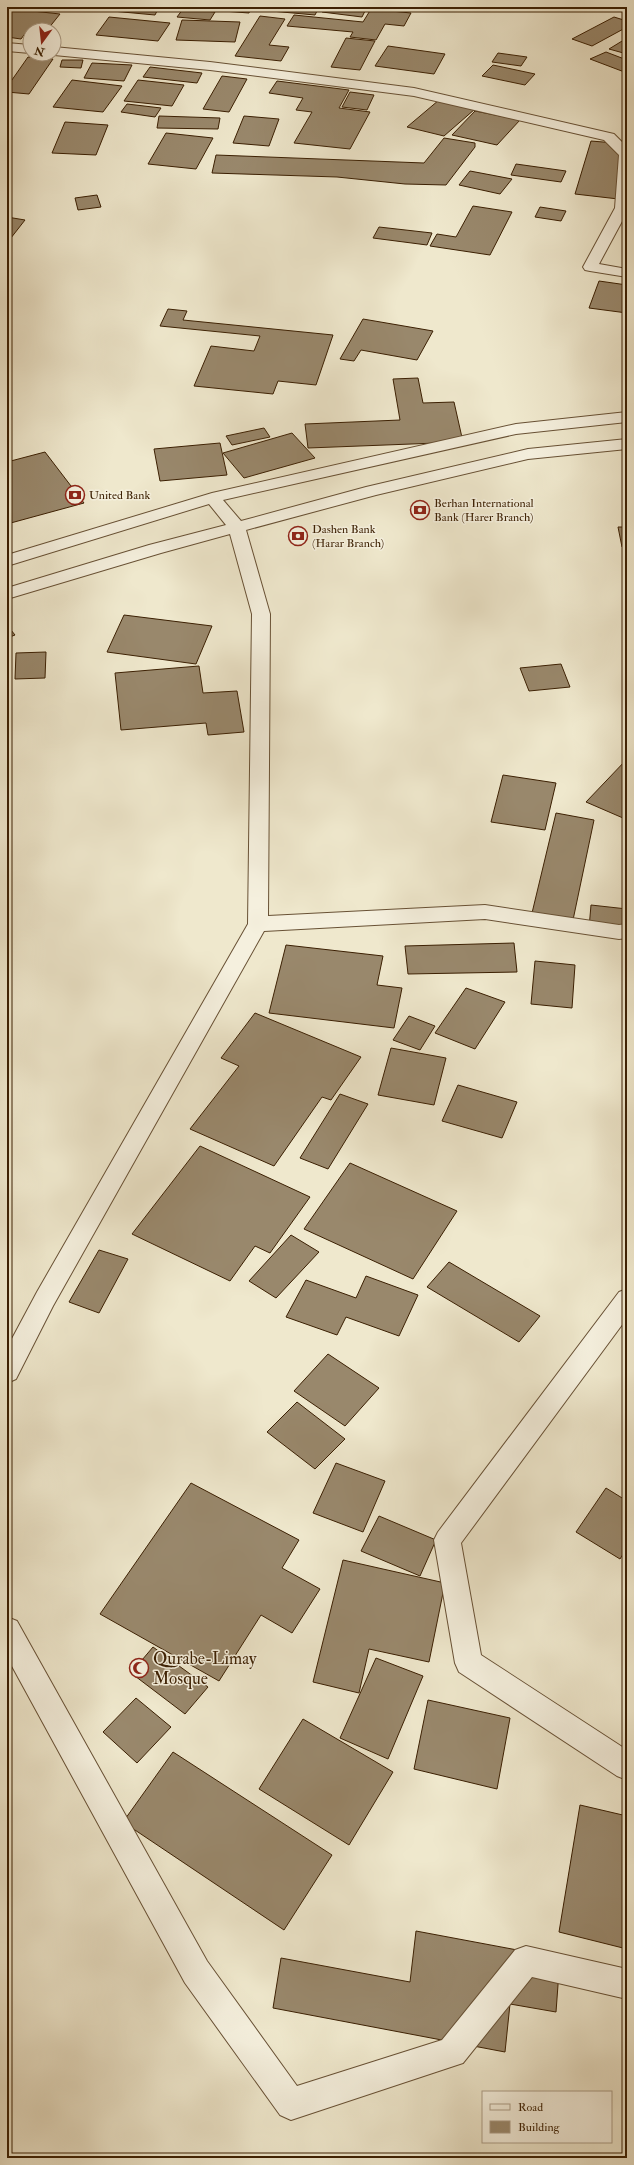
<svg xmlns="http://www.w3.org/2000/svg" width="634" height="2165" font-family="'IM FELL Double Pica',serif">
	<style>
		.building { fill: #99886c; stroke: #3b1f02 }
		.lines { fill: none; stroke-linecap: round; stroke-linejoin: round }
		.minor-casing { stroke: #685135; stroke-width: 2 }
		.minor { fill: #f5f0de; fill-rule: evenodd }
		.labels { text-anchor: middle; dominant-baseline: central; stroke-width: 3; stroke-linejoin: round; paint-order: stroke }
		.far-poi-label { font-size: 12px; fill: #3b1f02; stroke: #f5f0de; text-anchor: start }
		.near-poi-label { font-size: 17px; fill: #3b1f02; stroke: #f5f0de; text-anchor: start }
	</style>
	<rect width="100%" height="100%" fill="#efe8cd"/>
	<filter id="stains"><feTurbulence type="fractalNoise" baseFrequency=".005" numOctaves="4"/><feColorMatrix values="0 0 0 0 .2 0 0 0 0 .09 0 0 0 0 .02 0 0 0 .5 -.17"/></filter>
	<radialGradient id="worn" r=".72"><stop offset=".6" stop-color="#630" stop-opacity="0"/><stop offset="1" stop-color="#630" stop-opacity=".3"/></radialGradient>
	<path class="building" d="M114,7H159L155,15L112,11Z
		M170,7H251L249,13Z
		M262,7H319L315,15L260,10Z
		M325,7H367L362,17L322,12Z
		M14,9L60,14L48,29L30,27L21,39L7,37V18Z
		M183,9L215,12L210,20L177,17Z
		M371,9L411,13L404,26L385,24L376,40L350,37L353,32L287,26L294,15L363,22Z
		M260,16L285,19L269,45L289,47L281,61L235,56Z
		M109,17L170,23L158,41L96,35Z
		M614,17L627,21V27L592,46L572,39Z
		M182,20L240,22L235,42L176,40Z
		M346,38L375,41L360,70L331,67Z
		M627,38V54L609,49Z
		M388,46L445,54L434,74L375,66Z
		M606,52L627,60V73L590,59Z
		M498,53L527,57L521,66L492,62Z
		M28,57L53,59L29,94L7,92V87Z
		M62,60H83L81,68L60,67Z
		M92,63L132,65L124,81L84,78Z
		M493,65L535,74L525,85L482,76Z
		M150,67L202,73L197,83L143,77Z
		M222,76L247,79L229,112L203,109Z
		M72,80L122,86L103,112L53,107Z
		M138,80L184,85L172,106L124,101Z
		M277,81L349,90L339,108L370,112L350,149L294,143L312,112L296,110L303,98L269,93Z
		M350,92L374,95L367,110L342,107Z
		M439,100L475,109L444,136L407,127Z
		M127,104L161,108L155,117L121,112Z
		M475,111L520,120L497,145L452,135Z
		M159,116L220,118L218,129L157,128Z
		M244,116L279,119L269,146L233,143Z
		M65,122L108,125L96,155L52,153Z
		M166,133L213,138L196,169L148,164Z
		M444,138L475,143V147L446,185L405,184L337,177L212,173L216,155L424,163Z
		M591,141L627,144V200L575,194Z
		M516,164L566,171L561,182L511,175Z
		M470,171L512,179L500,194L459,185Z
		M97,195L101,207L78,210L75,198Z
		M473,206L512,212L490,255L430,246L437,234L456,237Z
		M540,207L566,211L561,221L535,217Z
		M7,217L25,220L7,243Z
		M379,227L432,233L427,245L373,238Z
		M599,281L627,285V313L589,308Z
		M168,309L187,311L183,320L333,335L316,385L278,381L273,394L194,386L211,346L254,351L260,336L160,326Z
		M363,319L433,331L417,360L361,350L354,361L340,359Z
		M418,378L423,403L454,402L463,442L308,448L305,424L400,420L393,379Z
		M264,428L270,437L232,445L226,436Z
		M292,433L315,458L244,478L223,453Z
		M220,443L227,475L160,481L154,449Z
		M45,452L84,503L7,524V462Z
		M618,527H627V546L622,547Z
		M124,615L212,626L196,664L107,652Z
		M7,625L15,635L7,638Z
		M46,652L45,678L15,679L16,653Z
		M561,664L570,687L529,691L520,668Z
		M199,666L203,693L237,691L244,732L208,735L206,723L121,730L115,673Z
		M627,759V815L623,818L586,802Z
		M503,775L556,783L545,830L491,822Z
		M556,813L594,820L573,920L532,913Z
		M591,905L627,909V932L589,928Z
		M514,943L517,972L408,974L405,946Z
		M286,945L383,956L377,985L402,988L394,1028L269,1013Z
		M535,961L575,965L572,1008L531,1004Z
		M466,988L505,1002L475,1049L435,1033Z
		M255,1013L361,1057L331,1100L322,1097L274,1166L190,1129L239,1066L221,1058Z
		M409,1016L435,1026L420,1050L393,1040Z
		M391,1048L446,1058L434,1105L378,1095Z
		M458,1085L517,1102L502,1138L442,1121Z
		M340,1094L368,1104L328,1169L300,1158Z
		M200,1146L310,1197L270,1253L255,1246L230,1281L132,1234Z
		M350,1163L457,1211L413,1279L304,1229Z
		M291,1235L319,1252L276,1298L249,1281Z
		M99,1250L128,1259L99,1313L69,1302Z
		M449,1262L540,1316L519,1342L427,1287Z
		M366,1276L418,1295L399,1336L346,1317L337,1335L286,1317L306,1280L356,1298Z
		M328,1354L379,1388L345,1426L294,1391Z
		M297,1402L345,1439L315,1469L267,1432Z
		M336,1463L385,1481L363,1532L313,1513Z
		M191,1483L299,1540L282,1568L320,1589L292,1633L261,1615L219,1681L100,1614Z
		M606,1488L627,1501V1548L620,1559L576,1532Z
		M379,1516L436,1540L420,1576L361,1551Z
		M343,1560L445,1583L429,1662L369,1649L359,1693L313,1682Z
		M153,1647L208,1687L185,1714L131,1673Z
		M376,1658L423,1676L388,1759L340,1738Z
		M136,1698L171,1727L137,1763L103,1732Z
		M428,1700L510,1718L497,1789L414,1769Z
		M303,1719L393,1772L349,1845L259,1789Z
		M173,1752L332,1855L284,1930L123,1822Z
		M580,1805L627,1816V1949L559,1932Z
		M416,1931L560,1958L556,2012L510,2004L505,2052L273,2008L281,1958L410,1982Z"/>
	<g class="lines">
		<g class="minor-casing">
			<path id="minor" d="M7,43L30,45V53L7,51Z
				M54,47L210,62L414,88L614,134L627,147V212L599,264L627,269V277L590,271L585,270L583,267L615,208L619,155L604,140L414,96L210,70L54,55L51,54H54Z
				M627,412V422L516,434L223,500L241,521L366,487L528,449L627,439V449L528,459L376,495L246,530L270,614L268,916L485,905L619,925L627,924V938L619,939L485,919L264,931L53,1306L16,1379L7,1383V1348L37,1292L248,924L252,614L230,534L161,553L7,599V588L149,545L226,525L209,504L7,566V555L212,493L516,424Z
				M627,1289V1318L461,1543L481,1655L627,1750V1780L617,1776L459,1672L455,1663L434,1540L438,1532L619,1292Z
				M7,1617L17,1621L207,1961L297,2086L442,2040L515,1950L526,1946L627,1969V1999L532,1977L463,2063L291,2120L280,2115L185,1983L7,1657Z"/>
		</g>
		<use href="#minor" class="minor"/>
	</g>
	<defs>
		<g id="bank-ring" transform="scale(1)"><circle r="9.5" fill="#f5f0de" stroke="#8f2418" stroke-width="1.5"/><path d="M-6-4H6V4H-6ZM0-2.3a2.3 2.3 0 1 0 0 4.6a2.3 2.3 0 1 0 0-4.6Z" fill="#8f2418"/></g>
		<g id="mosque-ring" transform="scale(1)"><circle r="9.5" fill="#f5f0de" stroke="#8f2418" stroke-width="1.5"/><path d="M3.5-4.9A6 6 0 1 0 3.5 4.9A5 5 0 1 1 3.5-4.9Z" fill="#8f2418"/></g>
	</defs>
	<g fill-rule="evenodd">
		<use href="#bank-ring" x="75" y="495"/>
		<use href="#bank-ring" x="420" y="510"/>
		<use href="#bank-ring" x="298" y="536"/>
		<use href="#mosque-ring" x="139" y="1668"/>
	</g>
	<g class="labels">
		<g class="far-poi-label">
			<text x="89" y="495">United Bank</text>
			<text x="434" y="503">Berhan International<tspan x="434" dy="14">Bank (Harer Branch)</tspan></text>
			<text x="312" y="529">Dashen Bank<tspan x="312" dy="14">(Harar Branch)</tspan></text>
		</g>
		<g class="near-poi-label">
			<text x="153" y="1658">Qurabe-Limay<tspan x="153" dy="20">Mosque</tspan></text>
		</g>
	</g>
	<rect width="634" height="2165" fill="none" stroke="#efe8cd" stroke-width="24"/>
	<rect x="8" y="8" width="618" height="2149" fill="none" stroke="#3b1f02" stroke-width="2"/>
	<rect x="12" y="12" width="610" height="2141" fill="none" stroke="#3b1f02"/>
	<rect x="482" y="2091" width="130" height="52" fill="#f5f0de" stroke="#ab9c86"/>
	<rect x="490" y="2104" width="20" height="6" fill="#f5f0de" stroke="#ab9c86"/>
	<text x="518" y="2111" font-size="12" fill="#3b1f02">Road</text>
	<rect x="490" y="2121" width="20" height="12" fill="#99886c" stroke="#ab9c86"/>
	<text x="518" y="2131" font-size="12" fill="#3b1f02">Building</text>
	<g transform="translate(42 42) rotate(195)"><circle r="19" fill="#f5f0de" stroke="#ab9c86"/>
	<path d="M0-3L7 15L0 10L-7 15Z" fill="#8f2418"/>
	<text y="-6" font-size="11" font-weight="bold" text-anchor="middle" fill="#3b1f02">N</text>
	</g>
	<rect width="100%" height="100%" filter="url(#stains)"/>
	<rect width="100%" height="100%" fill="url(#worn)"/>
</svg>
